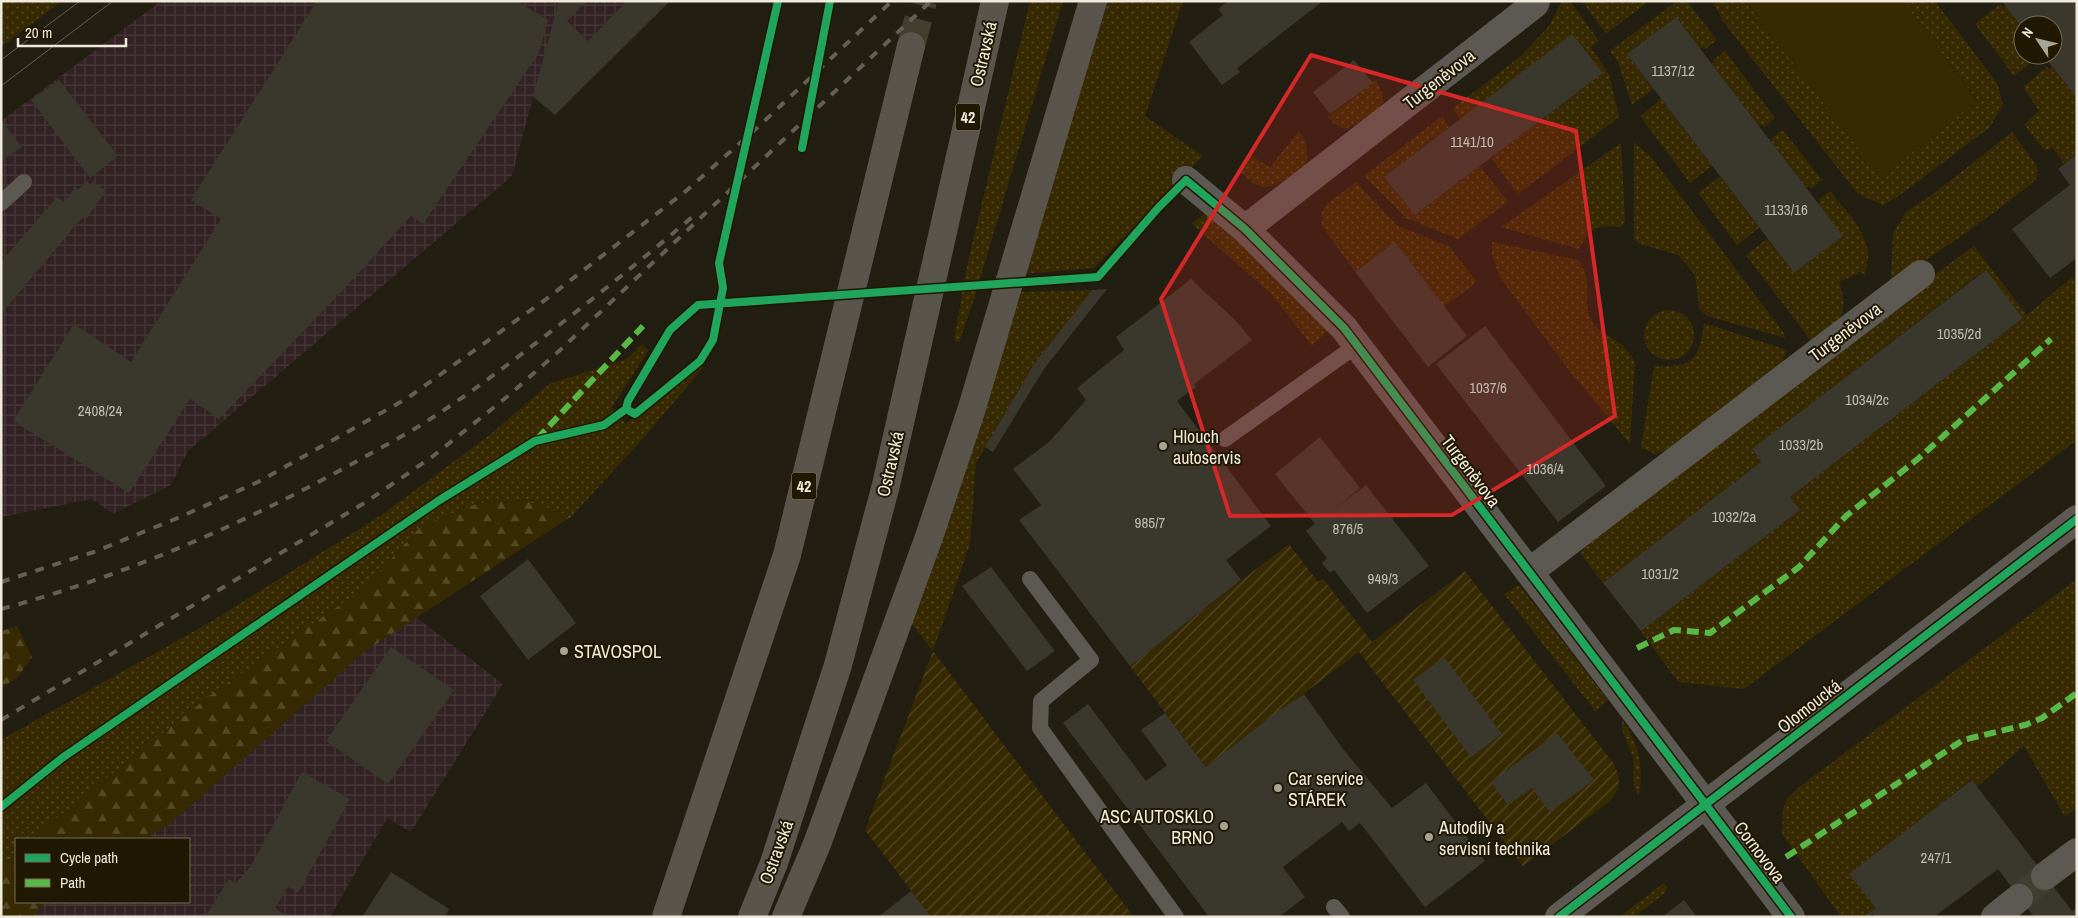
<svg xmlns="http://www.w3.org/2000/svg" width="2078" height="918" font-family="'Archivo Narrow',sans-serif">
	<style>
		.industrial { fill: url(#industrial-grid) }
		.grass { fill: url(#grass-dots) }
		.forest { fill: url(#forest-firs) }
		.garden { fill: url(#garden-furrows) }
		.pitch { fill: #372a02 }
		.building { fill: #3a372c }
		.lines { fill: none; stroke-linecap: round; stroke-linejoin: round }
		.street-tunnel { stroke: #413d2f; stroke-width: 28; stroke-dasharray: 28 14; stroke-linecap: butt }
		.highway-tunnel { stroke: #413d2f; stroke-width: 28; stroke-dasharray: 28 14; stroke-linecap: butt }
		.lane { stroke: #5c5852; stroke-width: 16 }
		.street { stroke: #5c5852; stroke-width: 28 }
		.secondary { stroke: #5e5a53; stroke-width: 28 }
		.highway { stroke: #59554c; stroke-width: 28 }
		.tram { stroke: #625e58; stroke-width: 1 }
		.rail { stroke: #625e58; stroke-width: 4; stroke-dasharray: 9 9; stroke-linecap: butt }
		.quiet { stroke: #58b947; stroke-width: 6; stroke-dasharray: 12 6; stroke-linecap: butt }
		.cycleway-casing { stroke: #201802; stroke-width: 11 }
		.cycleway { stroke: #20a55d; stroke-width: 8 }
		.marked { fill: #d62828; fill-opacity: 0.2; stroke: #d62828; stroke-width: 4; stroke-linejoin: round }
		.poi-dot { fill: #a7a395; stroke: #201802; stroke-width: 2 }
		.labels { text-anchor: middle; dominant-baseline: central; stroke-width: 4; stroke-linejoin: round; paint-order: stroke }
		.number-label { font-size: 15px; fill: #c2bdb0 }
		.shield { fill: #201802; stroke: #b1ab9b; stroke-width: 1 }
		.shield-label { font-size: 16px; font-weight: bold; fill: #efeadc }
		.street-label { font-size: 18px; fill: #efeadc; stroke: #201802 }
		.poi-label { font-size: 18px; fill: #efeadc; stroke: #201802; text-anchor: start }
	</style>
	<defs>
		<pattern id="industrial-grid" width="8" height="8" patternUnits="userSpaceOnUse" patternTransform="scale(1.25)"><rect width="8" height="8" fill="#332224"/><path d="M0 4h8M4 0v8" fill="none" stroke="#473839"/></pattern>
		<pattern id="grass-dots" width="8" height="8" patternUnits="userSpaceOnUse" patternTransform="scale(1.25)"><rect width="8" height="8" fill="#372a02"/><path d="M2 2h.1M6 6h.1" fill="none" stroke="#544926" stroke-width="1.8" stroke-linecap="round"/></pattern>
		<pattern id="forest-firs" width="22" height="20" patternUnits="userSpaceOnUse" patternTransform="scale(1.25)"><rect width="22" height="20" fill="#372a02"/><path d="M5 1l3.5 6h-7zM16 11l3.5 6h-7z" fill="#544926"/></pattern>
		<pattern id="garden-furrows" width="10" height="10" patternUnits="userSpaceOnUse" patternTransform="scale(1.25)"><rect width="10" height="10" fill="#372a02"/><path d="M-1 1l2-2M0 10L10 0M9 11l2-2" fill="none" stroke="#544926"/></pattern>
	</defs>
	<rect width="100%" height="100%" fill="#221e11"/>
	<path class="industrial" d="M161,1H670L555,115L533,97L512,176L188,451L171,485L113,514L92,499L1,517V121Z
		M416,617L503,684L411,832L387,818L330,917H32L46,902H189V839H144L171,823L364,652Z"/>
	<path class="grass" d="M1,1H62L1,47Z
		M1030,1H1063L974,299L959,342L954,340L967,266Z
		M1108,1H1183L1145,116L1203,156L1094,268L1022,274Z
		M1562,1H1570L1599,41L1591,47L1609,74L1619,117L1518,194L1491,158L1603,73L1460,120L1453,108L1521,56L1549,26Z
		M1582,1H1649L1606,34Z
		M1677,1H1687L1717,40L1704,50L1703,47L1700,49L1676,17L1627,54L1653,89L1632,105L1618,62L1610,51Z
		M1713,1H1745L1881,177L1977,100L1903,1H1935L1997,83L2003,105L1990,127L1900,195L1883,205L1858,194L1722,20Z
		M2000,4L2003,7L2005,5L2023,29V55L2039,56L2014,76L1975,24Z
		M1725,51L1775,118L1764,127L1762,125L1759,126L1712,64L1714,62L1713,60Z
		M2047,67L2049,69L2052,67L2077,98V154L2064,164L2052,147L2045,151L2024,124L2039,111L2023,87Z
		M1376,80C1379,86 1384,93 1383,100C1380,112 1355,126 1344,129L1335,125L1328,117Z
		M1661,99L1712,166L1690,183L1640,116Z
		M1442,116L1449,127L1384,177L1415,215L1480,166L1508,202L1458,239L1406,218L1364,176Z
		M1783,130L1822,180L1811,189L1809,186L1806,188L1771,142L1773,140L1772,138Z
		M1299,131C1307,141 1308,151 1307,163C1294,173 1275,193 1257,185C1251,182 1245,176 1241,172L1250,155L1270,167Z
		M2012,132L2036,165L2038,171L2036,180C1989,217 1943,252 1891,280L1893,233L1906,212L1933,194Z
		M1634,142L1652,158L1784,333L1785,338L1707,316L1699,308L1695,275L1678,255L1640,244L1634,239Z
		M1621,143L1625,221L1621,227C1596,225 1592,226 1579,249L1501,227Z
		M1720,177L1759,228L1737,245L1698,193Z
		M1356,182L1398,226L1449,246L1477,282L1444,307L1395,242L1355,272L1322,226L1321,214L1328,203Z
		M1830,191C1844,209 1865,228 1868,252C1869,259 1866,268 1865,276L1861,272L1839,282C1851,315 1837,325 1814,345L1746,255L1767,239L1794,273L1818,204L1821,202L1819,199Z
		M1208,210L1330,328L1312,346L1271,294L1192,224Z
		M1492,242L1579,260C1593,280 1584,294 1589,315C1593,330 1613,337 1623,346C1627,350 1631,356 1635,361L1630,444L1571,373L1499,276L1492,255Z
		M1974,246L2027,315L2072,277L2077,283V440L1744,689L1678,682L1641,631L1800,510L1790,497L2023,318L1985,270L1752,449L1761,462L1603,583L1580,553L1595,537L1934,275Z
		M1092,290L1034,364L976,463L970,544L933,651L909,620L1015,292Z
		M1644 335a25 25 0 1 1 50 0a25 25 0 1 1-50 0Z
		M1704,323L1787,350L1781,365L1675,447L1656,454L1641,448L1654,366C1692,367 1699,362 1704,323Z
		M642,344L648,351L612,407L626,424L699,364L703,368L646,435L572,516L526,501L479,503L421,526L366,587L213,693L31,839H16V851L1,863V740L212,621L380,516L491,434L549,384L627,359Z
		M2077,579V808L2065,817L2024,746L1977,787L1971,780L1850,874L1876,908L1865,917H1841L1782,834L1783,808L1787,799L1798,788Z
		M1519,585L1608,700L1595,711L1504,594Z
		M1623,721C1639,744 1644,768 1639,796C1630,786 1635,770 1633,757C1630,747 1618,728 1623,721Z
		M1664,883L1667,888L1665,893L1634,917H1619Z"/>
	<path class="forest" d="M526,501L572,516L364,652L171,823L144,839H31L213,693L366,587L421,526L479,503Z
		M17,626L32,657L18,677L1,688V631Z
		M16,851V902H46L32,917H1V863Z"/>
	<path class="garden" d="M1289,544L1318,582L1323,579L1372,642L1465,571L1614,764C1622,779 1620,789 1609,802L1523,866L1359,652L1206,767L1130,666Z
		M933,651L1134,917H931L865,830Z"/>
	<path class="pitch" d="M1745,1H1903L1977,101L1881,177Z"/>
	<path class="building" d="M317,1H517L548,20L539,53L423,224L411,216L344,289L219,419L190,399L129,493L13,421L74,324L131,362L221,219L191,200Z
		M559,1H587L567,21L588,41L627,1H670L555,115L533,96Z
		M1228,1H1323L1237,68L1240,72L1222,85L1189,42L1223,15L1218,9Z
		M2002,1H2077V98L2043,55H2053V25H2023V29Z
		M1676,17L1843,236L1794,273L1627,54Z
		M1572,34L1603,73L1415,215L1384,177Z
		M1354,60L1373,83L1330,114L1313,92Z
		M59,80L118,156L90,178L31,100Z
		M1,120L22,147L1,161Z
		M2077,154V258L2050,278L2012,229L2070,185L2058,169Z
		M87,181L91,185L93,181L106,191L85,220L82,218L1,314V262L57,197L64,202L75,188L78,190Z
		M1395,242L1467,336L1428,367L1355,272Z
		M1986,270L2023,318L1790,497L1800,510L1641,631L1603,583L1761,462L1752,449Z
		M1191,279L1234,319L1252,340L1194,384L1196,387L1177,401L1271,526L1226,560L1241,580L1130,666L1019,520L1041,505L1013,469L1049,442L1086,400L1077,388L1124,350L1116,337Z
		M1107,289L1044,369L993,452L985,447L1034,364L1092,290Z
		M1485,326L1606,486L1558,522L1436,364Z
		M1320,437L1360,488L1333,510L1366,485L1429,566L1367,613L1334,570L1330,573L1322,563L1327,558L1306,531L1315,524L1275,474Z
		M528,559L576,623L528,660L480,596Z
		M991,567L1055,651L1027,671L962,586Z
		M391,647L454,690L388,784L326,741Z
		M1444,657L1502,734L1471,757L1413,680Z
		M1304,694L1343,749L1392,808L1426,783L1485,861L1425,907L1360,823L1349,831L1342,822L1283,867L1305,897L1279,917H1209L1063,723L1088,704L1146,781L1167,765L1141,730L1165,713L1206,767L1277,712Z
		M1557,733L1594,780L1550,812L1532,788L1508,805L1491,782Z
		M302,772L350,799L298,893L288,887L275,908L288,917H205L229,879L236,883L251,866Z
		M1972,780L2072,911L2077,907V917H2034L1998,869L1934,917H1875L1873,914L1867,917L1866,915L1876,908L1849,874Z
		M391,872L449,909L445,917H362Z
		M911,891L931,917H878Z
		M1684,900L1697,917H1662Z"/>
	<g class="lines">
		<path class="street-tunnel" d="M2019,898L2045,876"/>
		<path class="highway-tunnel" d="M911,46L923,1"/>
		<path class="lane" d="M1,203L24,182
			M1225,439L1357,345
			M1030,579L1091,660L1041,701L1040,728L1176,917
			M1334,907L1342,917"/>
		<path class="street" d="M1186,180L1245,229L1344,328L1791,917
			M1245,229L1535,4L1536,1
			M1529,572L1921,274
			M2045,876L2077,852
			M1995,917L2019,898"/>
		<path class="secondary" d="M1559,917L2077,519"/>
		<path class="highway" d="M666,917L787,555L911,46
			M752,917L774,863L838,665L886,485L995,1
			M786,917L817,844L929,537L971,411L1093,1"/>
		<path class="tram" d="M1,60L80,1
			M1,86L113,1"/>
		<path class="rail" d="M1,582L94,552L180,517L258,482L406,399L545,300L686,191L758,127L892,1
			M1,609C124,576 239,526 350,465C373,452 398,439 421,425C470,394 517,358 563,322C609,286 654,250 698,212
			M1,720L366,502L432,457L508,396L559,351L931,1"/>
		<path class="quiet" d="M537,439L643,326
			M1637,648L1674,630L1710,633L1799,567L1846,516L1919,458L2051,339
			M1786,857L1963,740L2025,725L2042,718L2077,693"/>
		<g class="cycleway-casing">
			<path id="cycleway" d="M778,1L719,263L723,288L713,340L700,361L635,414L626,409L628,401L670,330L698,305L1098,277L1158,208L1186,180L1245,229L1344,328L1791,917
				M802,148L830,1
				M1,807L62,758L438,501L535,441L604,425L626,409
				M1559,917L2077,519"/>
		</g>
		<use href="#cycleway" class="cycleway"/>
	</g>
	<path class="marked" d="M1311,55L1576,131L1615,416L1452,515L1230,516L1161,299Z"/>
	<g class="poi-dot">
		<circle cx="1163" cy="446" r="5"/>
		<circle cx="564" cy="651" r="5"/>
		<circle cx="1278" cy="788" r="5"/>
		<circle cx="1224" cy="826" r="5"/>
		<circle cx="1429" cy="837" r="5"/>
	</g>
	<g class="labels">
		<g class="number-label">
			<text x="1673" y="70">1137/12</text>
			<text x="1472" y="141">1141/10</text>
			<text x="1786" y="209">1133/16</text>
			<text x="1959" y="333">1035/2d</text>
			<text x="1488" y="387">1037/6</text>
			<text x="1867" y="399">1034/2c</text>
			<text x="100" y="410">2408/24</text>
			<text x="1801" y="444">1033/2b</text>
			<text x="1545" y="468">1036/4</text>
			<text x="1734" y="516">1032/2a</text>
			<text x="1150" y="522">985/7</text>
			<text x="1348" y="528">876/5</text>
			<text x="1660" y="573">1031/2</text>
			<text x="1383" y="578">949/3</text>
			<text x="1936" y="857">247/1</text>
		</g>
		<g class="shield">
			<rect x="955.5" y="103.5" width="25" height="27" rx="4"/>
			<rect x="791.5" y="472.5" width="25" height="27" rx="4"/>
		</g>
		<g class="shield-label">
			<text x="968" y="117">42</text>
			<text x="804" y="486">42</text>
		</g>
		<g class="street-label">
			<text transform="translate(983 54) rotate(-77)">Ostravská</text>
			<text transform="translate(1439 79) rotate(-38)">Turgeněvova</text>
			<text transform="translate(1845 332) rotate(-37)">Turgeněvova</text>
			<text transform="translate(890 464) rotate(-77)">Ostravská</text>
			<text transform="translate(1471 471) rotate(53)">Turgeněvova</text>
			<text transform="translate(1809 706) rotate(-38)">Olomoucká</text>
			<text transform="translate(776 852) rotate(-70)">Ostravská</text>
			<text transform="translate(1760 852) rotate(53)">Cornovova</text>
		</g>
		<g class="poi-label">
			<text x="1173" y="436">Hlouch<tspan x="1173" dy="21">autoservis</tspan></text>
			<text x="574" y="651">STAVOSPOL</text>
			<text x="1288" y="778">Car service<tspan x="1288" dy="21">STÁREK</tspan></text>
			<text x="1214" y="816" text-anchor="end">ASC AUTOSKLO<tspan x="1214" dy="21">BRNO</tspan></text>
			<text x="1439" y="827">Autodíly a<tspan x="1439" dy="21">servisní technika</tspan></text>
		</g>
	</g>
	<rect width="2078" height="918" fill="none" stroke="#efeadc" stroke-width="5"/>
	<rect x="15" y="838" width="175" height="65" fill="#201802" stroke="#736c59"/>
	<rect x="25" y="854" width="25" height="8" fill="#20a55d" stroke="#736c59"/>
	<text x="60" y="863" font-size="15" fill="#efeadc">Cycle path</text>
	<rect x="25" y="879" width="25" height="8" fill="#58b947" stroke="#736c59"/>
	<text x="60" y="888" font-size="15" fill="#efeadc">Path</text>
	<g transform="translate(2038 40) rotate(305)"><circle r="24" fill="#201802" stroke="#736c59"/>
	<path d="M0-4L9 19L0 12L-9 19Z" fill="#a7a395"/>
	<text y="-8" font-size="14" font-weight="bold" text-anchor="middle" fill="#efeadc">N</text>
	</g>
	<path d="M18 38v8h108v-8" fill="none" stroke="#efeadc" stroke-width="2.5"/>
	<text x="25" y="38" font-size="15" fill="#efeadc" stroke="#201802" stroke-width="4" paint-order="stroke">20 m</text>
</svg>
